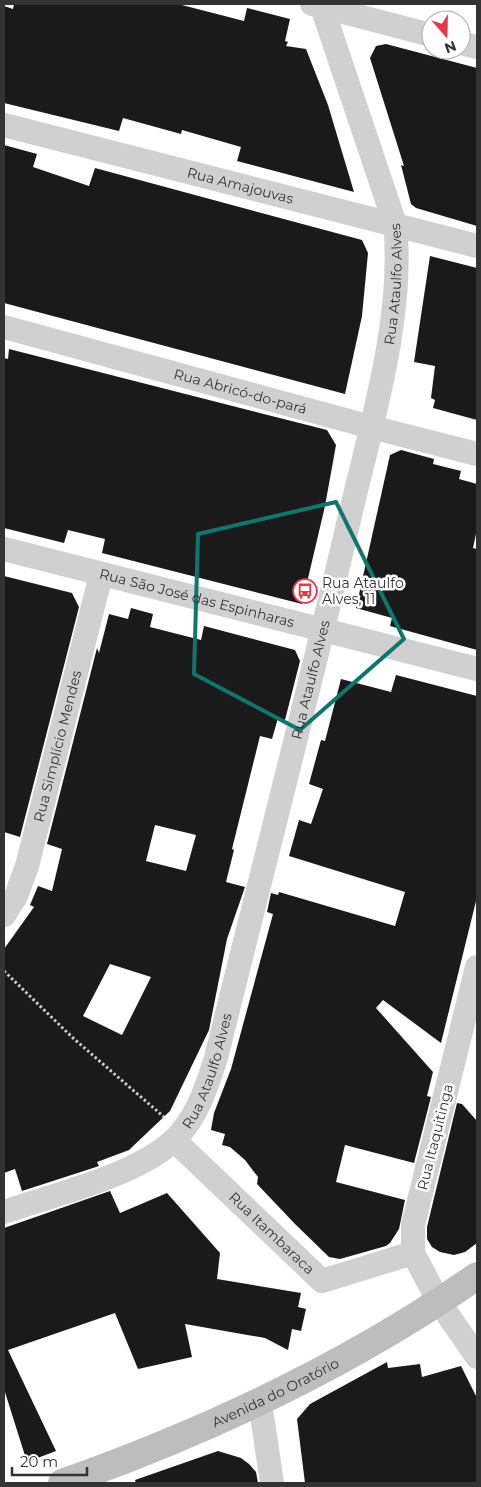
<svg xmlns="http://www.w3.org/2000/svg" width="481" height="1487" font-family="Montserrat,sans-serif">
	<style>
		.building { fill: #1a1a1a; fill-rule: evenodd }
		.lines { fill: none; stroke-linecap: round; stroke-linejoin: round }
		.path { stroke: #cdcdcd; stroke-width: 3; stroke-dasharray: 2.5 2.5; stroke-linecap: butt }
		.street { stroke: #d0d0d0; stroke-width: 24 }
		.secondary { stroke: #bdbdbd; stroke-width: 28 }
		.marked { fill: none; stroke: #0f766e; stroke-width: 4; stroke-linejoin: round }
		.labels { text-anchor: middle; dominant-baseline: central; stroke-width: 5; stroke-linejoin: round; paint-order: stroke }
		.street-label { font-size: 14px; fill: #333; stroke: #fff }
		.poi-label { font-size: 14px; fill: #333; stroke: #fff; text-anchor: start }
	</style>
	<rect width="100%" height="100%" fill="#fff"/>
	<path class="building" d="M14,4H178L244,21L247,8L290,19L285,41L288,42L286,46L306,49L328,105L354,192L237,161L241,147L182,130L181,134L123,118L119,131L4,103V6L13,9Z
		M386,44L477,68V226L416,208L411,204L401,165L404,166L370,58L376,46Z
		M4,145L37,154L33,167L89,186L95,168L362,240L368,253L362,316L345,394L4,303Z
		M430,256L477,268V420L433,408L435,400L431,398L435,366L414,362Z
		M9,349L327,430L336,445L325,506L302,604L102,553L105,539L68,530L64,543L4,528V358L8,359Z
		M401,450L434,459L433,464L461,471L459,479L477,484V529L473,548L477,549V650L390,626L392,618L356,608L390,455Z
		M4,576L72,593L79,607L20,837L4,832Z
		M131,608L153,614L150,627L201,640L204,626L295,650L300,661L285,720L278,718L272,739L260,736L232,849L234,850L226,882L245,887L227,939L209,1030L170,1111L129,1150L97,1162L99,1166L93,1168L22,1191L15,1169L4,1173V949L34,907L30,905L38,886L52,891L62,849L47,844L97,648L99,653L109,614L128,619ZM155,825L196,835L186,871L146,861ZM110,964L151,977L122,1035L83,1016Z
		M396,675L477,696V897L441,1043L383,1000L376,1008L433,1072L427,1096L431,1097L414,1163L345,1145L336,1182L405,1200L399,1229L390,1243L386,1246L340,1259L329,1257L295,1224L257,1184L258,1177L245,1160L230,1147L222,1145L225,1134L211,1130L214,1113L231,1069L273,914L267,912L271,893L278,895L279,892L395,926L405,892L289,856L299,820L311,824L323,789L309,784L321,740L325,741L341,679L391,692Z
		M457,1103L462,1104L477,1121V1243L465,1252L454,1255L440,1252L432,1247L427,1239V1227Z
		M110,1191L120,1213L167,1193L220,1253L217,1279L301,1293L298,1307L306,1309L301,1331L292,1329L288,1350L265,1338L185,1324L192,1357L138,1369L115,1313L8,1350L56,1451L27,1462L4,1389V1228Z
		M387,1362L388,1368L420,1364L422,1377L461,1366L477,1398V1483H305L297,1419L310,1404Z
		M218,1451L241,1458L249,1464L256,1472L258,1483H136L135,1480Z"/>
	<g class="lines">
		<path class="path" d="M4,971L73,1038L164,1117"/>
		<g class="street">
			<path d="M312,4L431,35"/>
			<path d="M461,43L477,47"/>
			<path id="s1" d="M4,125L477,246"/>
			<path id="s2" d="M4,327L371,427L477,454"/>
			<path id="s3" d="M4,549L477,669"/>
			<path id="s4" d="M4,915L16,896L27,866L101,575"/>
			<path d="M477,967L413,1225V1253L439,1302L477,1357"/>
			<path id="s5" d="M174,1140L322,1281L413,1253"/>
			<path id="s6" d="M4,1212C55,1194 145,1174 180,1134C199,1112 207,1085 216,1058C260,879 307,700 349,520C370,429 405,317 395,224L321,4"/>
			<path d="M260,1402L272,1483"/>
		</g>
		<path class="secondary" id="s7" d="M62,1483C209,1431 349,1365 477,1276"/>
	</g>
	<path class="marked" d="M336,502L404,639L300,730L194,674L198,534Z"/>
	<defs>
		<g id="bus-ring" transform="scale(1.25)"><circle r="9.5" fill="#fff" stroke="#e63946" stroke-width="1.5"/><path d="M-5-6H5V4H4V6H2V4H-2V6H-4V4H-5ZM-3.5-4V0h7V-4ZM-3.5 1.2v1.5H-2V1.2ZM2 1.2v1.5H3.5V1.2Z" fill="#e63946"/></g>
	</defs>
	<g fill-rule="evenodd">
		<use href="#bus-ring" x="305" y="591"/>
	</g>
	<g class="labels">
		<g class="street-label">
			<text stroke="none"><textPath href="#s1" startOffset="244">Rua Amajouvas</textPath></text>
			<text stroke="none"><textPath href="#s6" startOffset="1074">Rua Ataulfo Alves</textPath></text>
			<text stroke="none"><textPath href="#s2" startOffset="245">Rua Abricó-do-pará</textPath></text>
			<text stroke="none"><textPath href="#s3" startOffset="199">Rua São José das Espinharas</textPath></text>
			<text stroke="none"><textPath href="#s6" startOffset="669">Rua Ataulfo Alves</textPath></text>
			<text stroke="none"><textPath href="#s4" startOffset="178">Rua Simplício Mendes</textPath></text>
			<text stroke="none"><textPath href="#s6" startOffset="264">Rua Ataulfo Alves</textPath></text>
			<text transform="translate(435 1137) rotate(-76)">Rua Itaquitinga</text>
			<text stroke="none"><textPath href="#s5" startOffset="135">Rua Itambaraca</textPath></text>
			<text stroke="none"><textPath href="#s7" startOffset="232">Avenida do Oratório</textPath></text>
		</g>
		<g class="poi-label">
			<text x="322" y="583">Rua Ataulfo<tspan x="322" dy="16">Alves, 11</tspan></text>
		</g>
	</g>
	<rect width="481" height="1487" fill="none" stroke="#333333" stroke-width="10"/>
	<g transform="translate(446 35) rotate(160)"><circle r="24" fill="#ffffff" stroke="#adadad"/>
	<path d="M0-4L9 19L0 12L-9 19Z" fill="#e63946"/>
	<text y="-8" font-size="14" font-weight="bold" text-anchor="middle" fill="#333333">N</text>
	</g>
	<path d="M12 1467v8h75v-8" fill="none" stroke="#333333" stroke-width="2.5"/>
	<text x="20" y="1467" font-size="15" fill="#333333" stroke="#ffffff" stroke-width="4" paint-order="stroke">20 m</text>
</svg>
